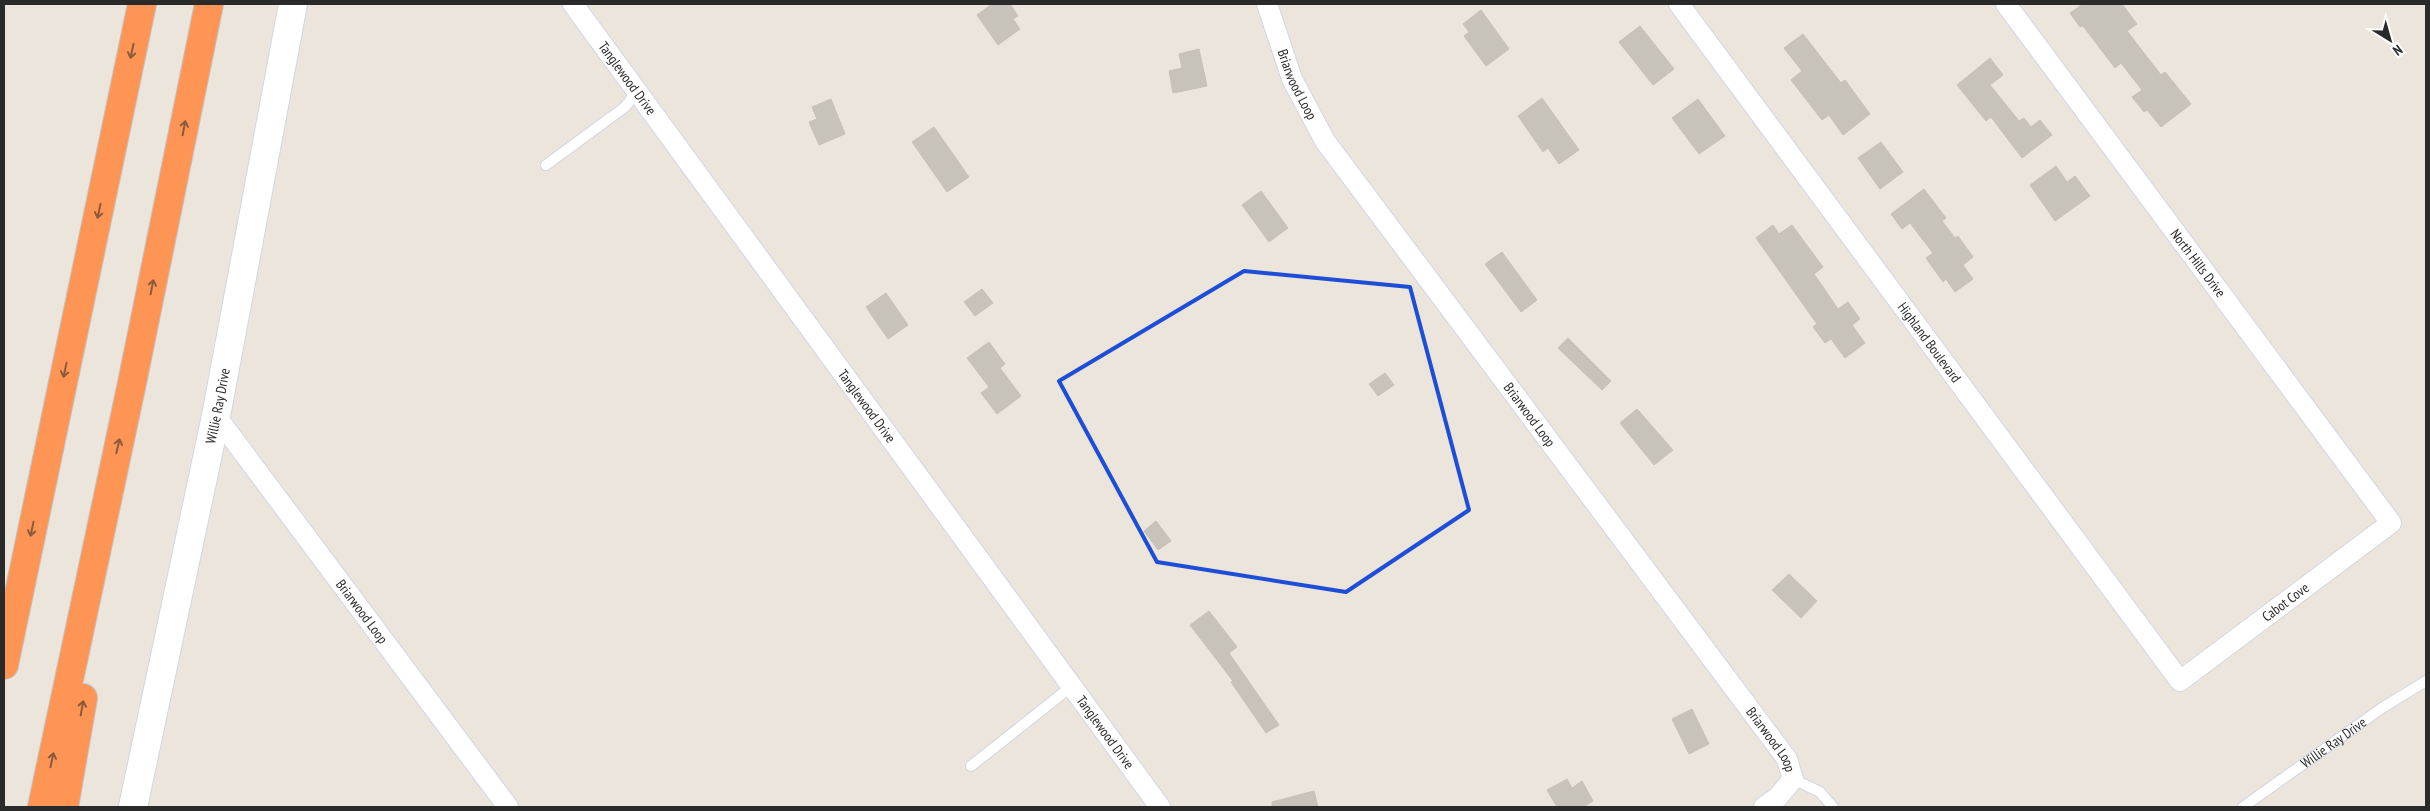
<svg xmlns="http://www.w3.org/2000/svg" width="2430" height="811" font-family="'PT Sans Narrow',sans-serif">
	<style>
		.building { fill: #c7c3bb; stroke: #c8c0b6 }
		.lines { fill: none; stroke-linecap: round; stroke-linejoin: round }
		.lane-casing { stroke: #d1d6e3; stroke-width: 12 }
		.street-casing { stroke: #d1d6e3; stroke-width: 22 }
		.secondary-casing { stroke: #d1d6e3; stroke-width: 30 }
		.highway-casing { stroke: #c3c3c3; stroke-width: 30 }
		.lane { stroke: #fff; stroke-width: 10 }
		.street { stroke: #fff; stroke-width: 20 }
		.secondary { stroke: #fff; stroke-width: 28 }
		.highway { stroke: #ff9555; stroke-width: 28 }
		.oneway { stroke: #8a5a3d }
		.marked { fill: none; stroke: #1d4ed8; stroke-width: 4; stroke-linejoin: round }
		.labels { text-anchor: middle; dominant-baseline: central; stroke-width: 4; stroke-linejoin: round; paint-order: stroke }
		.street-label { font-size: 14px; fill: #2a2a2a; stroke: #fff }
	</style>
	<rect width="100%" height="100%" fill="#ece5dc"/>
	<path class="building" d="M992,4H1010L1018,16L1013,19L1020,29L998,45L977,15Z
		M2083,4H2122L2137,24L2127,31L2161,75L2165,72L2191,104L2161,127L2147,110L2144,112L2132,97L2142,90L2121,63L2115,68L2083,26L2080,27L2070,13Z
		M1481,10L1509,49L1486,66L1464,36L1469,32L1463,24Z
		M1640,26L1674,69L1653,85L1619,42Z
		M1803,34L1841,83L1845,80L1870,114L1843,135L1829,115L1822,120L1791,80L1802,71L1784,48Z
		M1199,49L1207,86L1173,93L1169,71L1182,68L1179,54Z
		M1990,58L2003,75L1990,85L2019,121L2024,118L2031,127L2040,120L2052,135L2022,158L1991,117L1986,121L1957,85Z
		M1542,98L1579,150L1559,164L1548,148L1543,152L1518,116Z
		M831,99L845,134L819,145L809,122L817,119L812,107Z
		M1698,99L1725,136L1699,154L1672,118Z
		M934,127L969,177L947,192L912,142Z
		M1881,142L1903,172L1880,189L1858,158Z
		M2056,166L2067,182L2075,176L2090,196L2055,221L2030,185Z
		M1924,189L1946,218L1942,221L1955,238L1958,236L1973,257L1963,265L1973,279L1955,292L1946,279L1943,282L1926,258L1933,253L1910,223L1902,229L1891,214Z
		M1261,191L1288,228L1269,242L1242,205Z
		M1773,225L1779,234L1792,225L1823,267L1814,274L1838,309L1848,302L1860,319L1852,325L1865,343L1845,358L1831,339L1825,343L1813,327L1817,324L1756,238Z
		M1502,252L1537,300L1521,312L1485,264Z
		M982,289L993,303L975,316L964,302Z
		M886,293L908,325L888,339L866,307Z
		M1568,338L1611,381L1602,390L1558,348Z
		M989,342L1005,364L1000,368L1021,396L997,414L981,393L989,387L967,358Z
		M1385,373L1394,385L1378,396L1369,384Z
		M1637,409L1673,450L1654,465L1620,423Z
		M1156,521L1171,541L1158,550L1144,531Z
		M1789,574L1817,601L1801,618L1772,590Z
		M1209,611L1237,647L1229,653L1279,725L1266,733L1231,682L1233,681L1190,625Z
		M1692,709L1709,744L1689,754L1672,719Z
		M1567,779L1572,788L1582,781L1593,801L1583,807H1557L1547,790Z
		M1314,791L1318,807H1272V802Z"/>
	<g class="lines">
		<g class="lane-casing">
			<g id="lane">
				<path d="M546,165L625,107L637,91"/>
				<path d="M971,766L1072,686"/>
				<path d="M1793,779L1820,792L1833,807"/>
				<path id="s1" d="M2243,807L2382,708L2426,681"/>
			</g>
		</g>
		<g class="street-casing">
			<g id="street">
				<path id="s2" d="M573,4L1160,807"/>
				<path id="s3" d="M1267,4L1292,79L1325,141L1787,759L1793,779L1778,797L1764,807"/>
				<path id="s4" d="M1679,4L2180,681L2391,523L2006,4"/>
				<path id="s5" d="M216,416L508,807"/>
			</g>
		</g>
		<g class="secondary-casing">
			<g id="secondary">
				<path id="s6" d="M133,807L216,416L293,4"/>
			</g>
		</g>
		<g class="highway-casing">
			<path id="highway" d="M4,665L142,4
				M42,807L132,383L209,4
				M64,807L83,698"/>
		</g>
		<use href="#lane" class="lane"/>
		<use href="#street" class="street"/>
		<use href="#secondary" class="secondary"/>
		<use href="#highway" class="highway"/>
	</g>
	<defs><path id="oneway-shaft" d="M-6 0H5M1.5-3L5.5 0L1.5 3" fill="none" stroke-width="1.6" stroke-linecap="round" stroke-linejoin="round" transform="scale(1.25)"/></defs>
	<g class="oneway">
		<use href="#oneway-shaft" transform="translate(132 51) rotate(102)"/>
		<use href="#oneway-shaft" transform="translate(184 128) rotate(-79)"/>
		<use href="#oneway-shaft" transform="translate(99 211) rotate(102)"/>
		<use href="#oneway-shaft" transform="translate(152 287) rotate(-79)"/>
		<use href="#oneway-shaft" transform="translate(65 370) rotate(102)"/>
		<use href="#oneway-shaft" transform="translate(118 446) rotate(-77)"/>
		<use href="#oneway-shaft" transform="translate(32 529) rotate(102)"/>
		<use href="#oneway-shaft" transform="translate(82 708) rotate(-80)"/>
		<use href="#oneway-shaft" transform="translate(52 760) rotate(-78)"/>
	</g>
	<path class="marked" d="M1244,271L1410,287L1469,510L1346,592L1157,562L1059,381Z"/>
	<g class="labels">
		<g class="street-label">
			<text stroke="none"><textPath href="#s2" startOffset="92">Tanglewood Drive</textPath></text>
			<text stroke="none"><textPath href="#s3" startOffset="86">Briarwood Loop</textPath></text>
			<text transform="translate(2198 263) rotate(53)">North Hills Drive</text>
			<text stroke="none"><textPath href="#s4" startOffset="421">Highland Boulevard</textPath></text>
			<text stroke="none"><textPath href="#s2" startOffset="498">Tanglewood Drive</textPath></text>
			<text stroke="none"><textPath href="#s6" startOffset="410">Willie Ray Drive</textPath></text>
			<text stroke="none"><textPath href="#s3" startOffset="491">Briarwood Loop</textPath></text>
			<text stroke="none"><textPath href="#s4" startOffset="974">Cabot Cove</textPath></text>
			<text stroke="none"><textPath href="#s5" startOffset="244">Briarwood Loop</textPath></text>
			<text stroke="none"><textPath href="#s2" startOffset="902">Tanglewood Drive</textPath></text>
			<text stroke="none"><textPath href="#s3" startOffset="896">Briarwood Loop</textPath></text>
			<text stroke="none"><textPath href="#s1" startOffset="111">Willie Ray Drive</textPath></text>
		</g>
	</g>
	<rect width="2430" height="811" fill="none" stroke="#2a2a2a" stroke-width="10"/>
	<g transform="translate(2390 40) rotate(143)" stroke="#ffffff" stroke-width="4" paint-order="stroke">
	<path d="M0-4L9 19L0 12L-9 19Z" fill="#2a2a2a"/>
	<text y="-8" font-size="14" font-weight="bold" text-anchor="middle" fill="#2a2a2a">N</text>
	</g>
</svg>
